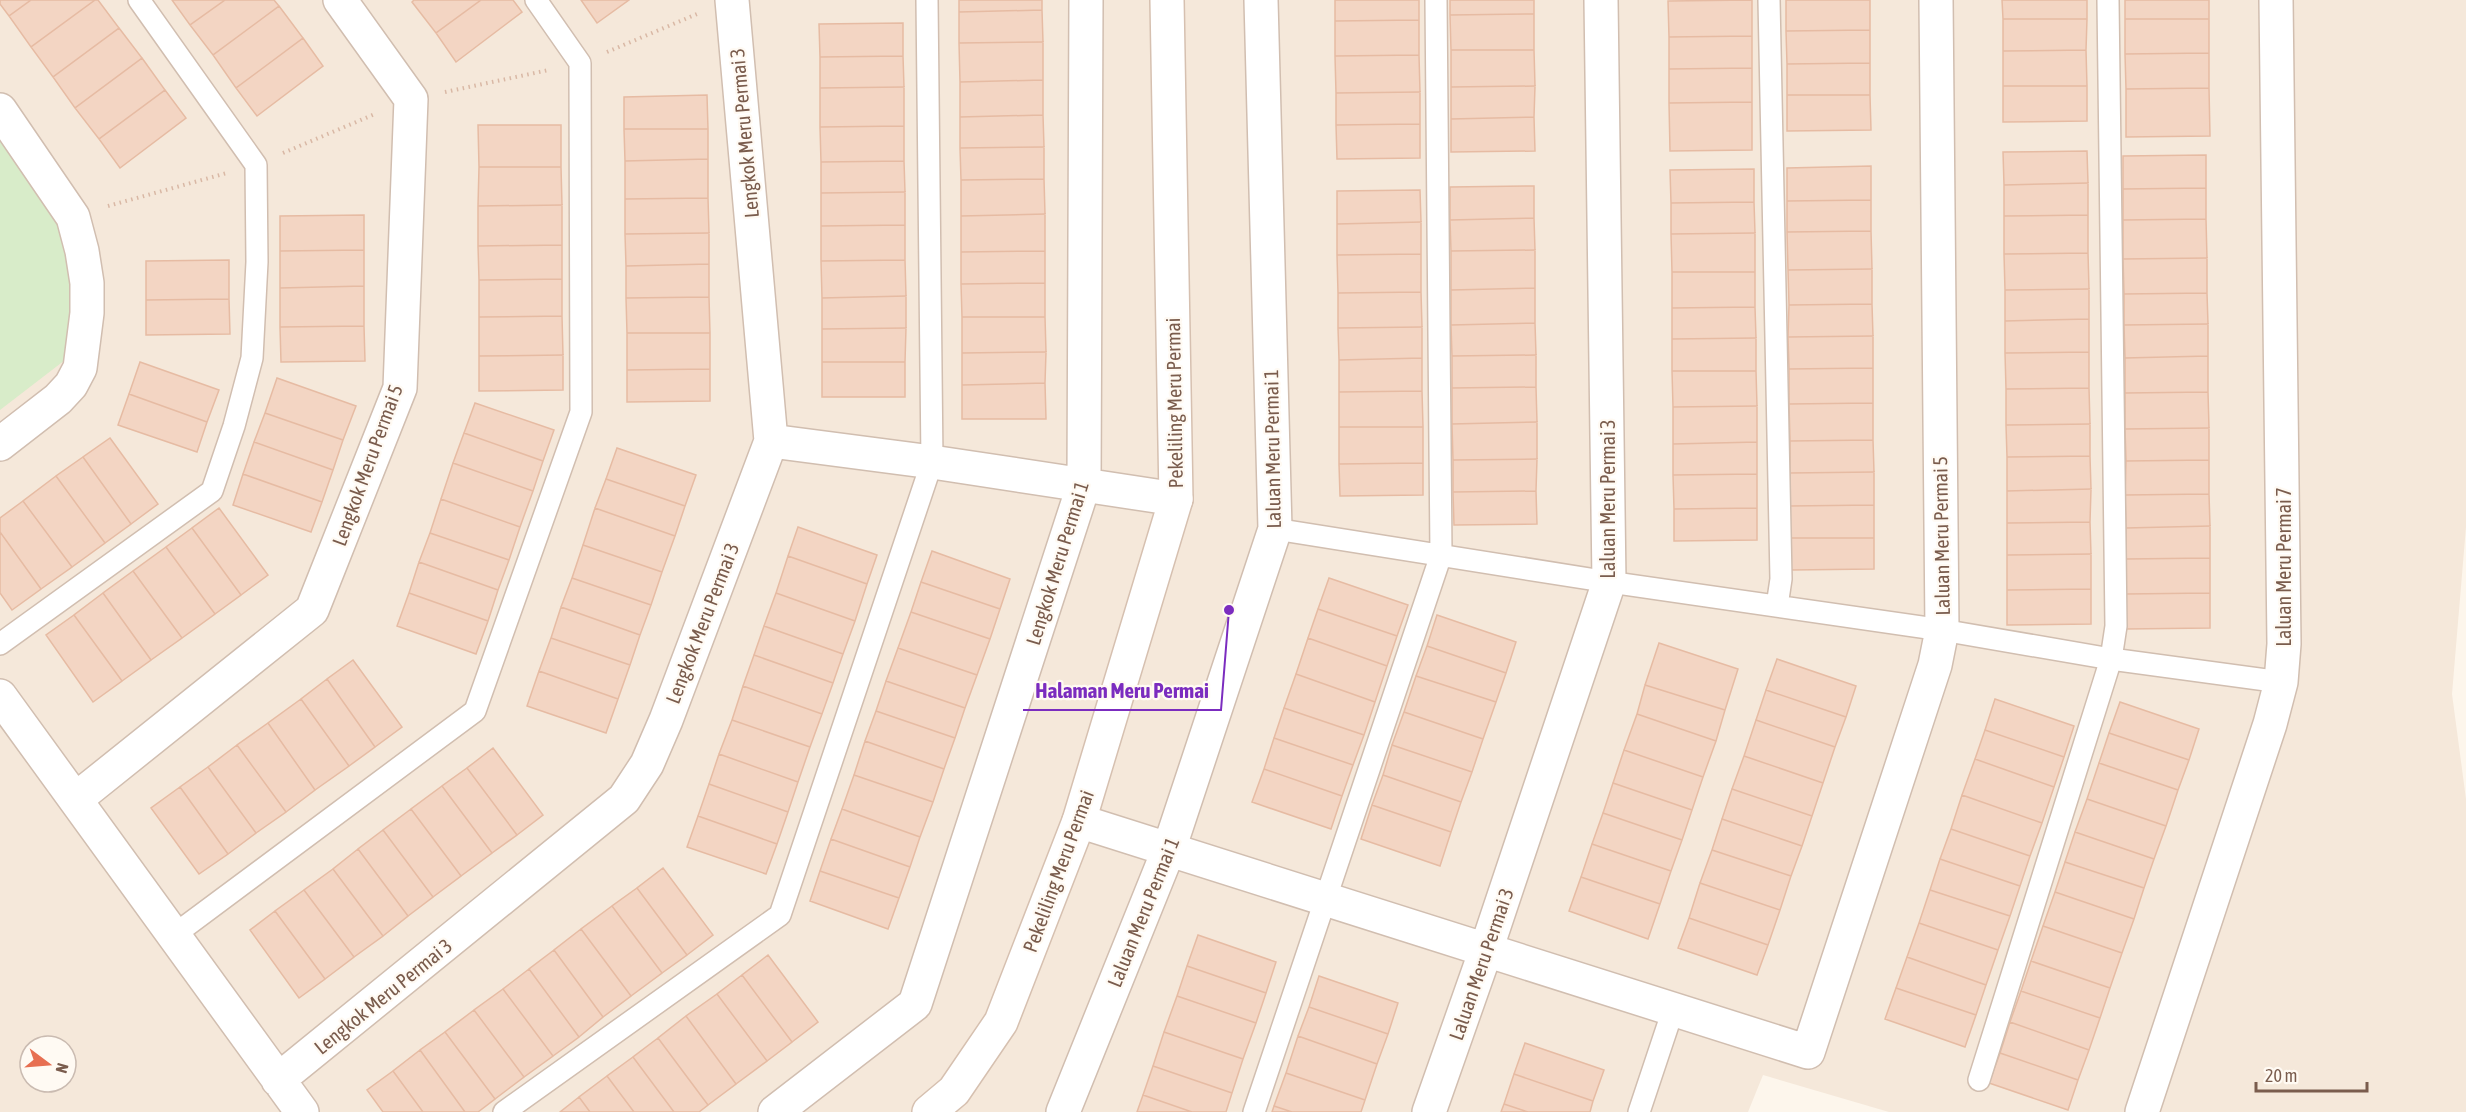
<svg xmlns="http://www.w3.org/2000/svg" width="2466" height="1112" font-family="'Asap Condensed',sans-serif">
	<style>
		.residential { fill: #f5e8da; fill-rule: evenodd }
		.green { fill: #d8ecc9 }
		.building { fill: #f3d5c3; stroke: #e6bba3; stroke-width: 1.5 }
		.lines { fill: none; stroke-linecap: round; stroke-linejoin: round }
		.lane-casing { stroke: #d1beb0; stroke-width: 24 }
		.street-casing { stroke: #d1beb0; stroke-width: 36 }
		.secondary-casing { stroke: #d6c0b0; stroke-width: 36 }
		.path { stroke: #d9b8a5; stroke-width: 4; stroke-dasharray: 1.5 4.5; stroke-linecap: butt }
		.lane { stroke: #fff; stroke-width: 21 }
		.street { stroke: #fff; stroke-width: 33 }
		.secondary { stroke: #fff; stroke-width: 33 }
		.labels { text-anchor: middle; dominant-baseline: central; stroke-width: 4.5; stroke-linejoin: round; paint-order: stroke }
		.street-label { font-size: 20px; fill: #7a5c4d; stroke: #fffaf3 }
		.leader { fill: none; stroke: #7b2cbf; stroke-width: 2 }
		.callout-dot { fill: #7b2cbf; stroke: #fffaf3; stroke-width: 2 }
		.callout-label { font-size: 21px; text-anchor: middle; font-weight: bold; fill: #7b2cbf; stroke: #fffaf3; stroke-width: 4.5; stroke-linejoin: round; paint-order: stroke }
	</style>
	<rect width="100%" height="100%" fill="#fdf6ec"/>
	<path class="residential" d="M0,0H2466V527L2452,694L2466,799V1112H1889L1763,1075L1748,1112H0ZM30,1046H66V1082H30Z"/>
	<path class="green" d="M0,137C27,175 58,211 69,258C76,290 69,327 65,360L0,410Z"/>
	<path class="building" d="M0,0H31L9,16L0,4Z
		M31,0H95L31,47L9,16Z
		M95,0H98L119,28L53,77L31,47Z
		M172,0H225L190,25Z
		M225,0H274L279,6L213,55L190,25Z
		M414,0H481L436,33L412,2Z
		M481,0H513L522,12L456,62L436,33Z
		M581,0H629L597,23Z
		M959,0H1042V10L959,12Z
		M1335,0H1419V20L1335,21Z
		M1450,0H1534V14L1450,15Z
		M1752,0V36L1669,37L1668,1Z
		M1786,0H1870V30L1786,31Z
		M2002,0H2087V19H2003Z
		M2125,0H2209V19H2125Z
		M279,6L303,38L236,88L213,55Z
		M1042,10L1043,42L959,43V12Z
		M1534,14V50H1451L1450,15Z
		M2003,19H2087L2086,50L2003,51Z
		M2125,19H2209V53L2125,54Z
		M1419,20V55L1335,56V21Z
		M903,23V56L820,57L819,24Z
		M119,28L142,58L75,108L53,77Z
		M1870,30V63L1787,64L1786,31Z
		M1752,36V68L1669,69V37Z
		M303,38L323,66L257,116L236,88Z
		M1043,42V80L960,82L959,43Z
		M1451,50H1534L1535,86L1451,87Z
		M2086,50L2087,86H2003V51Z
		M2209,53V88L2126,89L2125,54Z
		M1419,55L1420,92L1336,93L1335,56Z
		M903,56L904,87L820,88V57Z
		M142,58L165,90L99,139L75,108Z
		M1870,63V95H1787V64Z
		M1752,68V102L1669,103V69Z
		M1043,80V115L960,117V82Z
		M1535,86L1534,117L1451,119V87Z
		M2003,86H2087V121L2003,122Z
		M904,87V126L820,127V88Z
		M2209,88L2210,136L2126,137V89Z
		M165,90L186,118L120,168L99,139Z
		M1420,92V124L1336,125V93Z
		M707,95L708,129H624V97Z
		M1787,95H1870L1871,130L1787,131Z
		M1752,102V150L1670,151L1669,103Z
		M1043,115L1044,147L960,148V117Z
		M1534,117L1535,151L1451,152V119Z
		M1420,124V158L1337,159L1336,125Z
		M478,125H561V167H479Z
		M904,126V161L821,162L820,127Z
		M624,129H708V159L625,161Z
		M1044,147V179L961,180L960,148Z
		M2087,151L2088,183L2004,185L2003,152Z
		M2206,155V188L2123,189V156Z
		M708,159V198L625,199V161Z
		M904,161L905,192L821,193V162Z
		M1871,166V200L1787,201V168Z
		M479,167H561L562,205L478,206Z
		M1754,169V202L1671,203L1670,170Z
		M1044,179L1045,214L961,216V180Z
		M2088,183V215L2004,216V185Z
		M1534,186V218L1450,220V187Z
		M2206,188V219L2123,220V189Z
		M1420,190L1421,222L1337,224V191Z
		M905,192V225L821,226V193Z
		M708,198L709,233L625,234V199Z
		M1871,200V231L1787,232V201Z
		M1754,202L1755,233L1671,234V203Z
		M562,205V245L478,246V206Z
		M1045,214V251L961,252V216Z
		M364,215V250L280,251V216Z
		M2088,215V253L2004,254V216Z
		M1534,218L1535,250L1451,251L1450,220Z
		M2206,219L2207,258L2123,259V220Z
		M1421,222V254L1337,255V224Z
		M905,225V260L821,261V226Z
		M1871,231L1872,269L1788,270L1787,232Z
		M709,233V264L626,266L625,234Z
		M1755,233V272H1672L1671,234Z
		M562,245V279L479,280L478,246Z
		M364,250V286L280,288V251Z
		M1535,250V288L1451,290V251Z
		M1045,251V283L961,284V252Z
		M2088,253L2089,289L2005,290L2004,254Z
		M1421,254V292L1338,293L1337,255Z
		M2207,258V293L2124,294L2123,259Z
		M229,260V299L146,300V261Z
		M905,260L906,296L822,298L821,261Z
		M709,264V297L626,298V266Z
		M1872,269V304L1789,305L1788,270Z
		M1672,272H1755V307L1672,308Z
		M562,279V316L479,317V280Z
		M1045,283V317H962L961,284Z
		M364,286V326L280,327V288Z
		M1535,288V323L1451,325V290Z
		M2089,289V319L2005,321V290Z
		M1421,292L1422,327L1338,328V293Z
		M2207,293L2208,324L2124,325V294Z
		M906,296V328L822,329V298Z
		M709,297L710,333H627L626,298Z
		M229,299L230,334L146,335V300Z
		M1872,304L1873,336L1788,337L1789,305Z
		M1755,307L1756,338L1672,339V308Z
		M562,316L563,355L479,356V317Z
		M962,317H1045L1046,352L962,353Z
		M2089,319V352L2005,353V321Z
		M1535,323L1536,355L1452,356L1451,325Z
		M2208,324V356L2125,358L2124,325Z
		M364,326L365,361L281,362L280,327Z
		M1422,327V358L1339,360L1338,328Z
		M906,328L905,362H822V329Z
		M627,333H710V369L627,370Z
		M1873,336V368L1789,369L1788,337Z
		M1756,338V371H1672V339Z
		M1046,352L1045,383L962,385V353Z
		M2089,352V388L2006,389L2005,353Z
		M563,355V390L479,391V356Z
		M1536,355V387L1452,388V356Z
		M2208,356V392L2125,393V358Z
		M1422,358V391L1339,392V360Z
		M140,362L219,390L207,422L129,394Z
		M822,362H905V397H822Z
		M1873,368V403L1789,404V369Z
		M710,369V401L627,402V370Z
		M1672,371H1756L1757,406L1673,407Z
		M277,378L356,406L343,440L265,413Z
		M1045,383L1046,419H962V385Z
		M1536,387L1537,422L1452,424V388Z
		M2089,388L2090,424L2006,425V389Z
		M1422,391L1423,427H1339V392Z
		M2208,392L2209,428L2125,429V393Z
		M129,394L207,422L197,452L118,425Z
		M475,403L554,430L543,461L464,433Z
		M1873,403V440L1790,441L1789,404Z
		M1757,406V442L1673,444V407Z
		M265,413L343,440L333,470L254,442Z
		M1537,422V459L1453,460L1452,424Z
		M2090,424V456L2007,457L2006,425Z
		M1339,427H1423V463L1339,464Z
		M2209,428V460L2126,461L2125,429Z
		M464,433L543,461L533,491L453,463Z
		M110,438L158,504L131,524L83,457Z
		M1873,440L1874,472L1790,473V441Z
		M254,442L333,470L322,502L243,474Z
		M1757,442V474L1673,475V444Z
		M617,448L696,475L685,506L606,479Z
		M2090,456L2091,489L2007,491V457Z
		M83,457L131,524L105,543L56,476Z
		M1537,459L1536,491L1453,492V460Z
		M2209,460V494L2125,495L2126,461Z
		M453,463L533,491L520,527L441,499Z
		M1423,463V495L1340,496L1339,464Z
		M1874,472V505L1790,506V473Z
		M243,474L322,502L311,532L233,505Z
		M1757,474V508L1674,509L1673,475Z
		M56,476L105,543L72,567L23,501Z
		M606,479L685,506L675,536L595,508Z
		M2091,489L2090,522L2007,523V491Z
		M1536,491L1537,524L1454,525L1453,492Z
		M2209,494L2210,526L2126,528L2125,495Z
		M441,499L520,527L509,560L430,533Z
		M23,501L72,567L41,589L0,532V518Z
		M1874,505V538H1790V506Z
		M219,508L268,575L241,595L192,528Z
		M595,508L675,536L662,572L583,545Z
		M1757,508V540L1674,541V509Z
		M2090,522L2091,554L2007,555V523Z
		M2210,526V558L2126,559V528Z
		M798,527L877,555L867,584L788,556Z
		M192,528L241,595L215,614L166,547Z
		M0,532L41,589L12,610L0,593Z
		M430,533L509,560L498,590L419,562Z
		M1790,538H1874V569L1791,570Z
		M583,545L662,572L651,605L572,578Z
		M166,547L215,614L182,638L133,571Z
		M932,551L1010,579L1000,609L921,582Z
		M2091,554V589L2007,590V555Z
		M788,556L867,584L855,621L776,593Z
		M2210,558V593L2126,594V559Z
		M419,562L498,590L488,621L409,593Z
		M133,571L182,638L151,660L103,593Z
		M572,578L651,605L640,635L561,607Z
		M1329,578L1408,605L1397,636L1318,609Z
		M921,582L1000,609L990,639L911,612Z
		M2091,589V624L2007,625V590Z
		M103,593L151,660L122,681L74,615Z
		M409,593L488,621L476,654L397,626Z
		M776,593L855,621L843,654L764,626Z
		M2210,593V628L2126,629V594Z
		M561,607L640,635L630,665L551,638Z
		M1318,609L1397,636L1387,666L1308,638Z
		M911,612L990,639L977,675L898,648Z
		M74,615L122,681L93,702L46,635Z
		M1437,615L1516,642L1506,673L1427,646Z
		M764,626L843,654L833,683L754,655Z
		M551,638L630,665L618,699L539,671Z
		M1308,638L1387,666L1375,702L1296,674Z
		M1659,643L1738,669L1725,710L1645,685Z
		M1427,646L1506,673L1496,702L1416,676Z
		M898,648L977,675L965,708L886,681Z
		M754,655L833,683L822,714L743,686Z
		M1777,659L1856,686L1846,717L1766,690Z
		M353,660L402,727L375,747L327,679Z
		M539,671L618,699L606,733L527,706Z
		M1296,674L1375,702L1364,735L1284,708Z
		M1416,676L1496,702L1483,739L1404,712Z
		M327,679L375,747L349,766L301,699Z
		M886,681L965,708L955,738L876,711Z
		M1645,685L1725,710L1716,741L1637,714Z
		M743,686L822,714L810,747L732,720Z
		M1766,690L1846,717L1835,747L1756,720Z
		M301,699L349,766L315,790L268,723Z
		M1995,699L2074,726L2064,757L1985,730Z
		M2120,702L2199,729L2189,760L2109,733Z
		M1284,708L1364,735L1353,765L1274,738Z
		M876,711L955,738L944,769L865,741Z
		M1404,712L1483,739L1472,772L1392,745Z
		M1637,714L1716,741L1703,777L1624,750Z
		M732,720L810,747L798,782L719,754Z
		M1756,720L1835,747L1823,783L1744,756Z
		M268,723L315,790L286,812L237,745Z
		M1985,730L2064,757L2054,787L1975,759Z
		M2109,733L2189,760L2178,790L2099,763Z
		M1274,738L1353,765L1342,796L1264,769Z
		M865,741L944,769L933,802L854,775Z
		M237,745L286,812L256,833L208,767Z
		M1392,745L1472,772L1461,802L1383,775Z
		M493,748L543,815L517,835L467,768Z
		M1624,750L1703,777L1692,810L1613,783Z
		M719,754L798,782L788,812L709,784Z
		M1744,756L1823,783L1812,816L1732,789Z
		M1975,759L2054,787L2042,823L1962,795Z
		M2099,763L2178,790L2166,826L2087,799Z
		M208,767L256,833L228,854L180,787Z
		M467,768L517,835L492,853L442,786Z
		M1264,769L1342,796L1331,829L1252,802Z
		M854,775L933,802L920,837L842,809Z
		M1383,775L1461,802L1451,832L1372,805Z
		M1613,783L1692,810L1682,840L1603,813Z
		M709,784L788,812L777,844L698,816Z
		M442,786L492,853L461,876L411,809Z
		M180,787L228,854L199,874L151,808Z
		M1732,789L1812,816L1802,846L1722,819Z
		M1962,795L2042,823L2030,856L1951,829Z
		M2087,799L2166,826L2154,859L2075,832Z
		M1372,805L1451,832L1440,866L1361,839Z
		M411,809L461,876L433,897L383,830Z
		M842,809L920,837L910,867L831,839Z
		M1603,813L1682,840L1671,871L1592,844Z
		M698,816L777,844L766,874L687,847Z
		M1722,819L1802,846L1791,876L1712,850Z
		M1951,829L2030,856L2020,886L1940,859Z
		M383,830L433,897L408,916L358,849Z
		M2075,832L2154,859L2144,888L2065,862Z
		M831,839L910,867L899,898L820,871Z
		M1592,844L1671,871L1660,904L1581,877Z
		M358,849L408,916L383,936L333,869Z
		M1712,850L1791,876L1780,910L1700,883Z
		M1940,859L2020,886L2010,916L1930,890Z
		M2065,862L2144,888L2134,919L2055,892Z
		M663,868L713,935L687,955L637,888Z
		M333,869L383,936L354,957L304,890Z
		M820,871L899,898L888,929L810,901Z
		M1581,877L1660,904L1648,939L1569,911Z
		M1700,883L1780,910L1768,945L1689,918Z
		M637,888L687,955L662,973L612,906Z
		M304,890L354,957L325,979L275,911Z
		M1930,890L2010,916L1998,950L1919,923Z
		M2055,892L2134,919L2122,953L2043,926Z
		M612,906L662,973L631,996L581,929Z
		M275,911L325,979L299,998L250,930Z
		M1689,918L1768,945L1757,975L1678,948Z
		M1919,923L1998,950L1986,985L1907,957Z
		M2043,926L2122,953L2110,988L2031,961Z
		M581,929L631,996L603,1017L554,950Z
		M1198,935L1276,962L1266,993L1187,966Z
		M554,950L603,1017L579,1037L529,969Z
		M768,955L818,1022L792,1042L742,975Z
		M1907,957L1986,985L1976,1015L1896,988Z
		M2031,961L2110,988L2100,1018L2021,991Z
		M1187,966L1266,993L1256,1023L1177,996Z
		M529,969L579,1037L553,1056L503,989Z
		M742,975L792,1042L767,1061L717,994Z
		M1319,976L1398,1003L1388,1034L1309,1007Z
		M1896,988L1976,1015L1965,1047L1885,1019Z
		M503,989L553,1056L524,1077L474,1010Z
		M2021,991L2100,1018L2089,1050L2010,1022Z
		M717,994L767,1061L736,1084L686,1016Z
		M1177,996L1256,1023L1243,1059L1164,1032Z
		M1309,1007L1388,1034L1377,1064L1298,1036Z
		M474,1010L524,1077L495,1099L445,1032Z
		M686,1016L736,1084L708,1105L658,1038Z
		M2010,1022L2089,1050L2078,1080L2000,1053Z
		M445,1032L495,1099L478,1112H465L420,1050Z
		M1164,1032L1243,1059L1232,1093L1153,1066Z
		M1298,1036L1377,1064L1365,1100L1286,1073Z
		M658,1038L708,1105L699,1112H674L633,1057Z
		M1525,1043L1604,1070L1593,1101L1514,1074Z
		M420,1050L465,1112H423L393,1071Z
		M2000,1053L2078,1080L2068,1110L1989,1083Z
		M633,1057L674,1112H634L607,1076Z
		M1153,1066L1232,1093L1226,1112H1192L1143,1095Z
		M393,1071L423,1112H383L367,1090Z
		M1286,1073L1365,1100L1361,1112H1292L1274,1106Z
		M1514,1074L1593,1101L1590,1112H1528L1504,1104Z
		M607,1076L634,1112H590L579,1097Z
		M1143,1095L1192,1112H1137Z
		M579,1097L590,1112H560Z
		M1504,1104L1528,1112H1501Z
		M1274,1106L1292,1112H1272Z"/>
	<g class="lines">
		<g class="lane-casing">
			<path id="lane" d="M1769,0L1781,579L1777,606
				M1275,529L1609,582L1942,630L2111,659L2281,682
				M0,644L212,491L234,426L252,358L257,262L256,165L139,0
				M174,935L475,711L581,412L580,63L536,0
				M1979,1080L2111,659L2116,626L2108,0
				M504,1112L780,915L932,462L927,0
				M1254,1112L1441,555L1436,0
				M1639,1112L1673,1010"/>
		</g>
		<g class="street-casing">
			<path id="street" d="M0,110L73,217L82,251L87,283V313L80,368L71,385L58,399L0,444
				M771,441L932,462L1176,499
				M0,696L302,1112
				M76,799L312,610L400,388L411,99L340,0
				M1079,821L1808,1052L1935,665L1942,630L1936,0
				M278,1080L624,799L647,764L666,720L771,441L732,0
				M775,1112L915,1004L1084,484L1086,0
				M1063,1112L1169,849L1275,529L1261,0
				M1429,1112L1486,950L1609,582L1601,0
				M2142,1112L2270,724L2281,682L2284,644L2276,0"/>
		</g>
		<g class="secondary-casing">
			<path id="secondary" d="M929,1112L954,1091L1001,1022L1079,821L1176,499L1167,0"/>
		</g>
		<path class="path" d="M607,52L697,14
			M445,92L549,70
			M283,153L375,114
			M108,206L227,173"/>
		<use href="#lane" class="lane"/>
		<use href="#street" class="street"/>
		<use href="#secondary" class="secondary"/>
	</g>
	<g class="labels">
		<g class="street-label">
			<text transform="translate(744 133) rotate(-95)">Lengkok Meru Permai 3</text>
			<text transform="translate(1174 403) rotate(-91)">Pekeliling Meru Permai</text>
			<text transform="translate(1272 449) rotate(-91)">Laluan Meru Permai 1</text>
			<text transform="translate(367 465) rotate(-70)">Lengkok Meru Permai 5</text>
			<text transform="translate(1607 499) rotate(-90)">Laluan Meru Permai 3</text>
			<text transform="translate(1941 536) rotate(-91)">Laluan Meru Permai 5</text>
			<text transform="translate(1057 563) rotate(-73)">Lengkok Meru Permai 1</text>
			<text transform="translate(2283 567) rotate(-90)">Laluan Meru Permai 7</text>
			<text transform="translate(702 623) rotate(-69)">Lengkok Meru Permai 3</text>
			<text transform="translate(1058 871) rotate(-70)">Pekeliling Meru Permai</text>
			<text transform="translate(1143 912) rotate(-68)">Laluan Meru Permai 1</text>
			<text transform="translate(1481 964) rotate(-71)">Laluan Meru Permai 3</text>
			<text transform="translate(383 996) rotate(-39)">Lengkok Meru Permai 3</text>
		</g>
	</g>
	<path class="leader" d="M1229 610L1221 710H1023"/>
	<circle class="callout-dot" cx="1229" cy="610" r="6"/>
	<g class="callout-label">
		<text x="1122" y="698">Halaman Meru Permai</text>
	</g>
	<g transform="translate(48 1064) rotate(106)"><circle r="28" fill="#fffaf3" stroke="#cabbb1" stroke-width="1.5"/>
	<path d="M0-4.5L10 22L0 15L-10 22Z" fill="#e76f51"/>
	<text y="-9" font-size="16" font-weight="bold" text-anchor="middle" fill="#7a5c4d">N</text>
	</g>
	<path d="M2256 1082v9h111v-9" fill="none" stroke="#7a5c4d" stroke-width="3"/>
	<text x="2265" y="1082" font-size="18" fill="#7a5c4d" stroke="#fffaf3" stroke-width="4.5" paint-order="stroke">20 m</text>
</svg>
